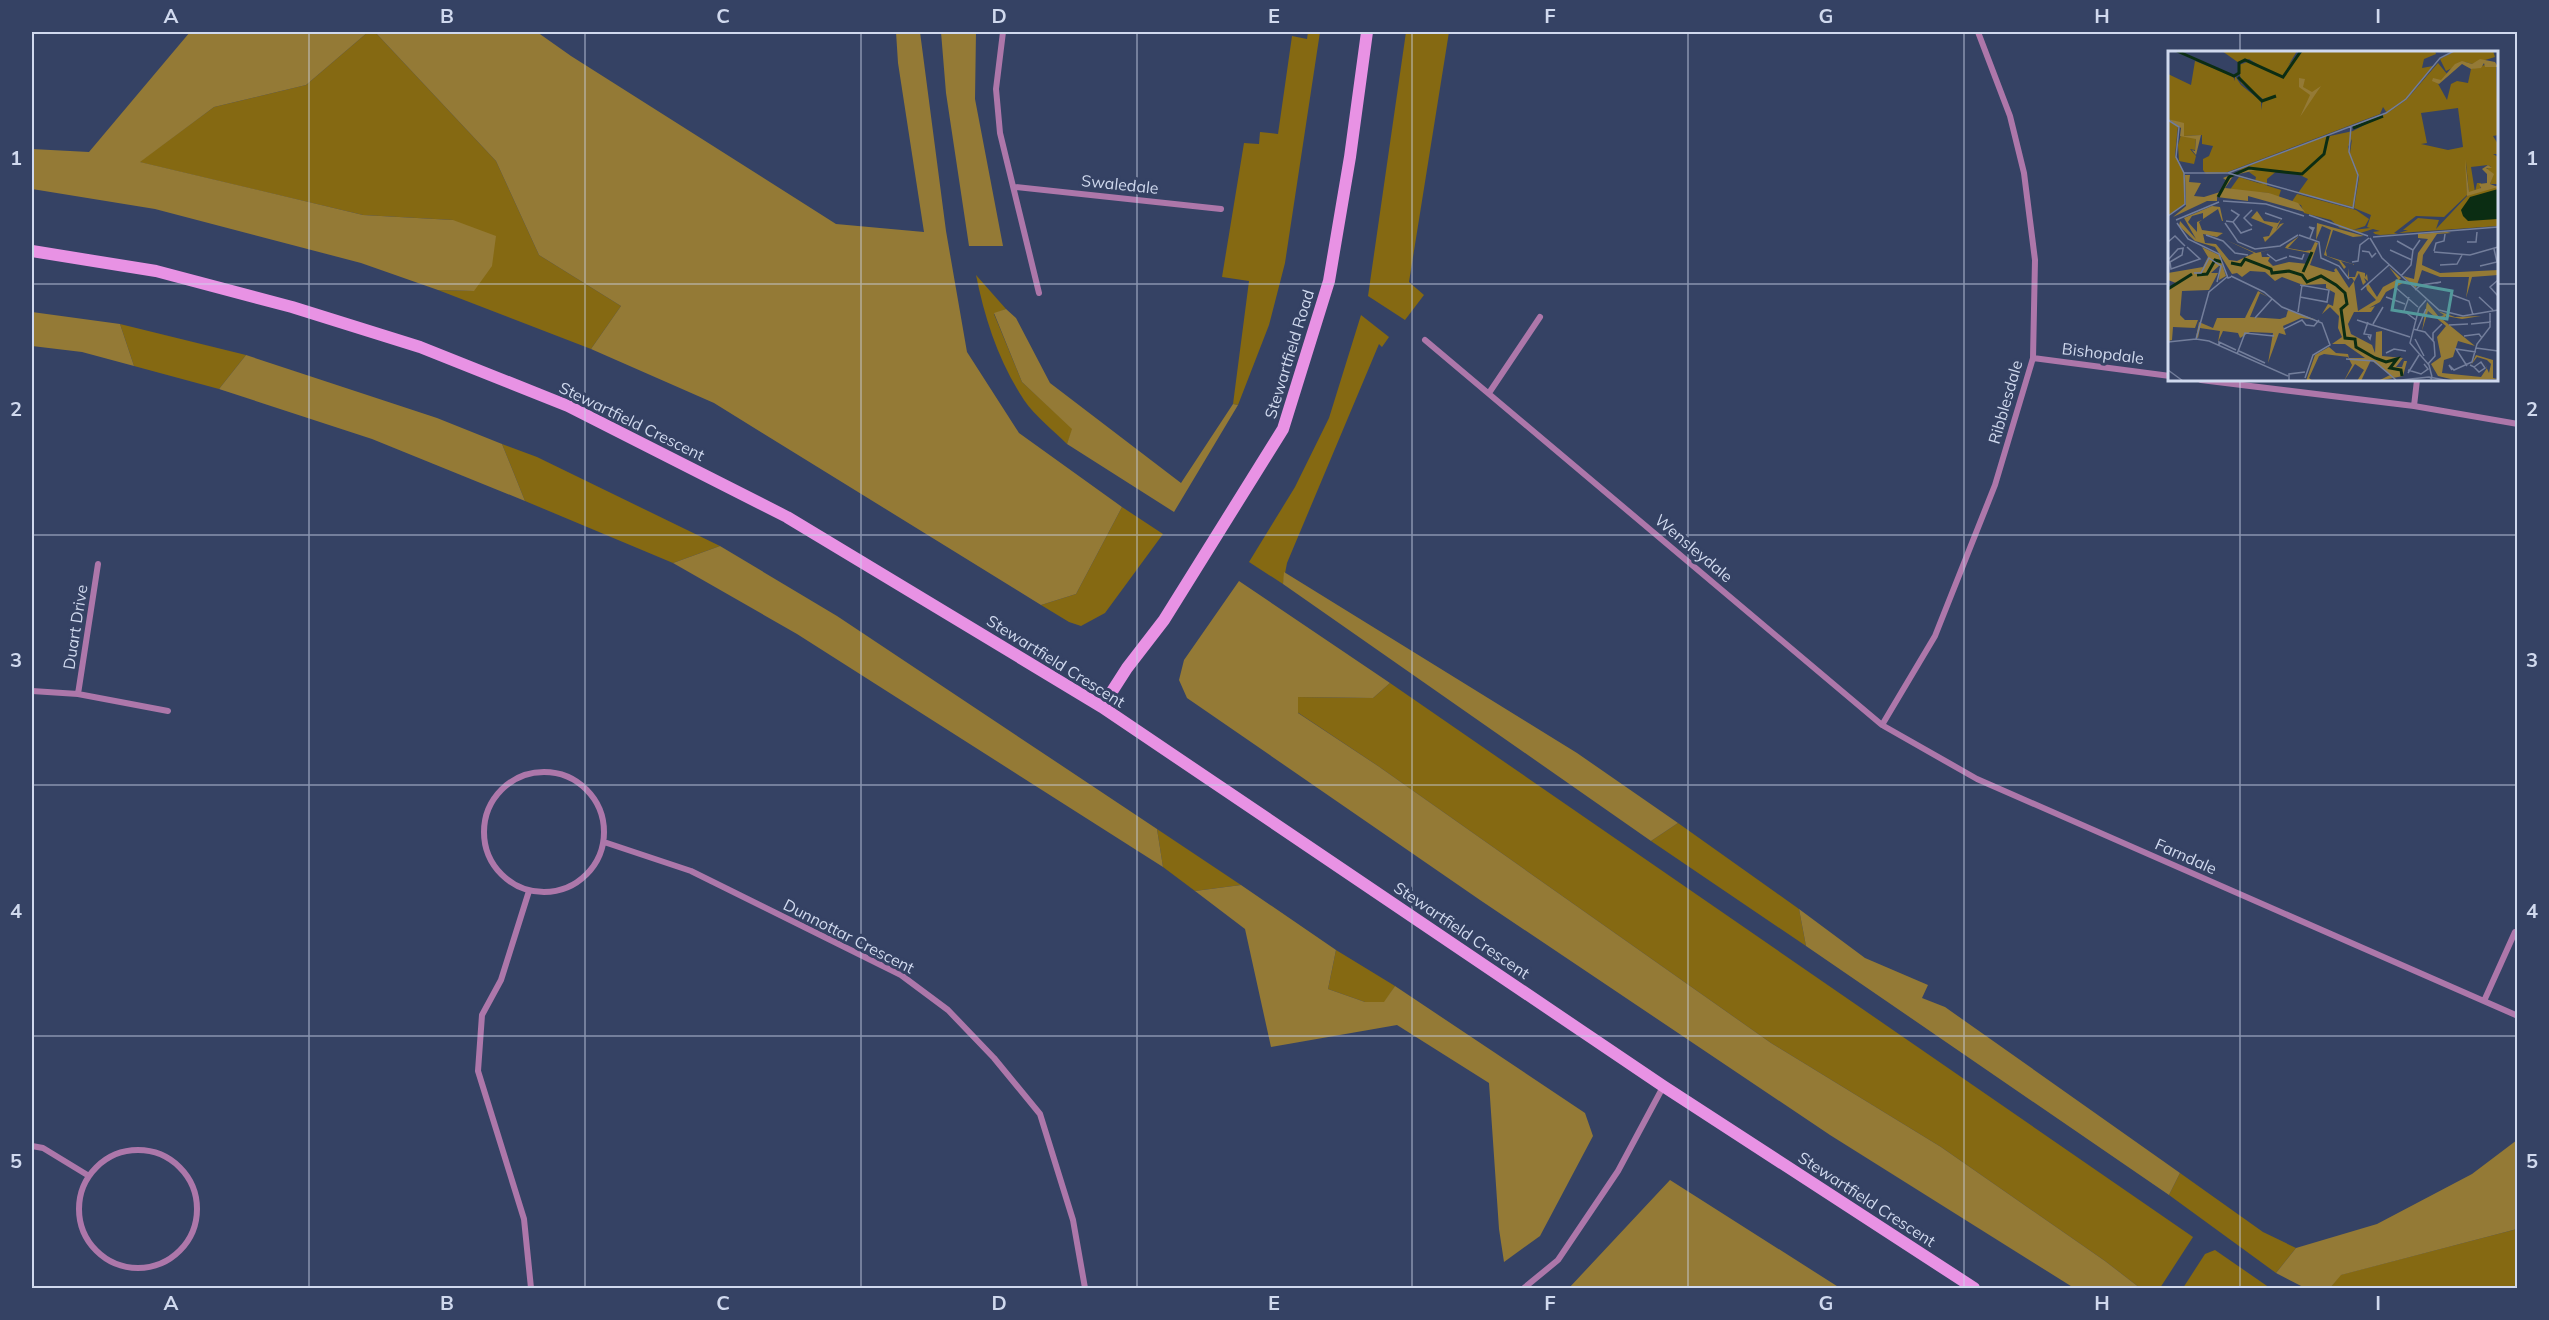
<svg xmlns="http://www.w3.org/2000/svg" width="2549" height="1320" font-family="Mulish,sans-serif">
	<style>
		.green { fill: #856912 }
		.forest { fill: #947a36 }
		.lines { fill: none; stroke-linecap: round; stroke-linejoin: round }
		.street { stroke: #ad77aa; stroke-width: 6 }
		.secondary { stroke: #e892e4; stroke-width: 12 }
		.grid { fill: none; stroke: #d0d9ee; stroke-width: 1.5; stroke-opacity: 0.55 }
		.labels { text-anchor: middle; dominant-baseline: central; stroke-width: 6; stroke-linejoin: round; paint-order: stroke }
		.street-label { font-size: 16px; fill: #d0d9ee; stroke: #354264 }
		.inset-river { fill: none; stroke: #0b2d13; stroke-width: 3 }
		.inset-road { fill: none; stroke: #737e9b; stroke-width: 1.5 }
		.view { fill: #53999b; fill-opacity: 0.15; stroke: #53999b; stroke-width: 3 }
		.inset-edge { fill: none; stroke: #d0d9ee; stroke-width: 3 }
		.neatline { fill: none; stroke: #d0d9ee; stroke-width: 2 }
		.grid-label { font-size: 20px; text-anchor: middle; font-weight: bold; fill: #d0d9ee }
	</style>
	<rect width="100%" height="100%" fill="#354264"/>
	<path class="green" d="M368,32H375L496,161L539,255L621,306L591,349L438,290L474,291L453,220L363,215L139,162L214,107L306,85Z
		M1308,32H1320L1285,263L1269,325L1238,405L1233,404L1249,281L1222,277L1244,143L1259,144L1260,132L1278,134L1292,36L1307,39Z
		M1406,32H1449L1409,282L1424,295L1405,320L1368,296Z
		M976,275L1006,309L994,314L1022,382L1073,429L1067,444C1053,430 1035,416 1024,400C999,362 985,320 976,275Z
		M1361,315L1389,337L1382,347L1379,344L1287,563L1283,584L1249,562L1295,487L1329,418Z
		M120,324L246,355L219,389L134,366Z
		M502,444L537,457L720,546L673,563L525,501Z
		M1122,507L1163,534L1105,613L1081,626L1069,622L1041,605L1076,594Z
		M1390,683L2193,1237L2160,1288H2140L2105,1261L1941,1147L1771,1043L1378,766L1297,712L1298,697L1373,698Z
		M1678,823L1799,909L1806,946L1651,841Z
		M1157,829L1241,885L1195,891L1163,867Z
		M1336,950L1395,986L1385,1002H1365L1328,989Z
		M2180,1173L2263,1232L2296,1248L2276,1273L2169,1195Z
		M2517,1229V1288H2330L2340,1275Z
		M2215,1250L2270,1288H2183L2205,1254Z"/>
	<path class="forest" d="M190,32H368L306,85L214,107L140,162L363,215L453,220L496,236L492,266L474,291L438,290L361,263L155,209L32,189V149L89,152Z
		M375,32H537L571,56L836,224L924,232L898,63L896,32H920L946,231L967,352L1019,433L1122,507L1076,594L1041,605L714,403L591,349L621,306L539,255L496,161Z
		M941,32H976L975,99L1003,246H969L946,93Z
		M1006,309L1016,318L1050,383L1181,483L1233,404L1238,405L1174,512L1067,444L1072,429L1022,382L994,313Z
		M32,312L120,324L134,366L82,352L32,346Z
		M246,355L437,418L502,444L525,501L372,439L219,389Z
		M720,546L837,616L1157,829L1163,867L797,634L673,563Z
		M1284,572L1577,753L1678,823L1651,841L1283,584Z
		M1239,581L1390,683L1373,698L1298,697V713L1378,766L1771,1043L1941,1147L2105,1261L2140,1288H2074L1830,1135L1480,900L1187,698L1179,680L1184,660Z
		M1241,885L1336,950L1328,989L1365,1002H1384L1395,986L1585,1113L1593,1136L1540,1236L1504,1262L1499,1229L1489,1083L1397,1025L1271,1047L1245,929L1195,891Z
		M1799,909L1865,958L1928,985L1922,998L1945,1007L2180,1173L2169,1195L1806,946Z
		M2517,1140V1229L2341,1275L2330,1288H2305L2276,1273L2296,1248L2377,1224L2472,1174Z
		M1670,1180L1840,1288H1569Z"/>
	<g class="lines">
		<path class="street" d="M1003,32L996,89L1000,133L1039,293
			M1015,187L1221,209
			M1425,340L1882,725L1977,779L2518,1016
			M2033,358L2170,376
			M2201,380L2414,406L2518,424
			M1489,393L1540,317
			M2414,406L2417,380
			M32,691L78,694L168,711
			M78,694L98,564
			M1882,725L1935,636L1995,485L2033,358L2035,260L2024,173L2010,116L1978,32
			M484 832a60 60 0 1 1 120 0a60 60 0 1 1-120 0Z
			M604,842L691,871L901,975L948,1010L994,1058L1040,1114L1073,1220L1085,1288
			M529,891L501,980L482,1015L478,1071L524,1219L531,1288
			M2484,1001L2515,932
			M32,1146L43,1148L89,1176
			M79 1209a59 59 0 1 1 118 0a59 59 0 1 1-118 0Z
			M1524,1288L1558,1260L1618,1171L1663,1087"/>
		<path class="secondary" d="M32,251L156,271L292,307L420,347L568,406L787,517L1102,707L1663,1086L1974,1288
			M1102,707L1127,668L1164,620L1283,429L1329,281L1350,157L1367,32"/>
	</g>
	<path class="grid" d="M309,32V1288M585,32V1288M861,32V1288M1137,32V1288M1412,32V1288M1688,32V1288M1964,32V1288M2240,32V52M32,284H2170M2496,284H2518M2240,380V1288M32,535H2518M32,785H2518M32,1036H2518"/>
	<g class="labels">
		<g class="street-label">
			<text transform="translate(1120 184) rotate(6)">Swaledale</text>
			<text transform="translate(2103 353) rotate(7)">Bishopdale</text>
			<text transform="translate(1289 354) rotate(-73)">Stewartfield Road</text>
			<text transform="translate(2005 402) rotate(-74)">Ribblesdale</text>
			<text transform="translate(632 421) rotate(26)">Stewartfield Crescent</text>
			<text transform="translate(1694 548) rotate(40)">Wensleydale</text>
			<text transform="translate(75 627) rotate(-81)">Duart Drive</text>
			<text transform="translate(1056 661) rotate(32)">Stewartfield Crescent</text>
			<text transform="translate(2186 856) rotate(24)">Farndale</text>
			<text transform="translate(1462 930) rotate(34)">Stewartfield Crescent</text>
			<text transform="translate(849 936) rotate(27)">Dunnottar Crescent</text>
			<text transform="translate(1867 1199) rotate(33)">Stewartfield Crescent</text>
		</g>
	</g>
	<g transform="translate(2168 51)">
		<rect width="330" height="330" fill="#354264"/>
		<path d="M54,0H129L120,15L133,0H267L268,3L256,8L254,17L265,15L238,48L220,62L239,48L270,12L279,23L273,30L268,29L279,49L283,33L289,30L300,32L303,18L317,14L328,15L330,84L325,85L330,93V103H325L330,106V133H322L325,124L318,118L323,116L320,114L303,116L307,141L309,132H313L312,138L330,135V175L231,182L240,179H235L250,167L271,169L268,178L301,143L298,111L299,144L276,166L248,165L226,182L230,183L212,184L207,183L205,181L212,180L205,178L192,182L172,177L163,169L136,162L133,154L123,152L129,143L188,159L201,168L197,175L185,179L202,177L199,176L203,164L186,157L191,126L182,102L184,88L180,96L190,125L185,156L130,142L140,128L128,122L110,119L99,128V135L87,130L88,126L81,121L85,118L70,119L160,84V90L162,85L185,80L219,62L215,56L212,63L57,122L38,123L35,119V108L41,105L45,95L34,93V84L16,85L28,87L27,99L22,98L28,105L26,113L11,110L10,94L16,73L0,68V23L23,34L27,10L65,25L67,30V25L73,34L93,50V59L95,48L73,32L71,14L82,10L94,16L81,8L71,12ZM290,57L295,96L280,99L253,93L259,92L253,62ZM287,0H325L327,6L304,13L297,11L278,20L272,8ZM0,69L10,75L7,104L16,122L17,153L1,164L0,176ZM71,126L113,139L110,148L101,142L61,140Z" fill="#856912" fill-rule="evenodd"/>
		<path d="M312,8L327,11L330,16H317L316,12L313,17L303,18L294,13L271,33L264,30L265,27L273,29L287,13L294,10L304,13ZM131,27L137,28L135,36L144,41L153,35L132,66L142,44L131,36ZM0,68L16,72V85L33,84L28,104L24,99L27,100L28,88L12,85L13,77ZM297,108L301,141L313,137L311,133L319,132V123L314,118L320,114L324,117H318L326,123L322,133L330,136L299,145ZM79,117L89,119L66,124L57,137L101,142L130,152L137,161L80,145V150L49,146V150H39L5,166L18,155L17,124H22L21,131L33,132L26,145L36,146L52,141L59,130L55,127ZM44,155L52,156L55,170H54L50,158L35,168V162L24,165L20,171L29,181V171L34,169L31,171L34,179L55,182L49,186L35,183L37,192L48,193L61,209L69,210L86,202L58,189L88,202L109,197L93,201L94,206H102L100,210L105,215L121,211L140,213L142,202L117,197L119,194L131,185L120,197L137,200L143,199L147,191L150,192L142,214L165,221H167L166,219L168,217L181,237L186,230L184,227H181L180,225L181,217V226H187L189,220L197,222V226L199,223L200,230L196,227L198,231L195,234L191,222L186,231L190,260L208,249L199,239L198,235L200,232L209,246L215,236L230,228L221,216L233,227L228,232H235L218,241L212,251L201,257L207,255L203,261H186L180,273L183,283L204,294L207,302L208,281L214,280V305L235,307L228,316H234L236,310H239L235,325L210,330L222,324L203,309L193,330H189L196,319L187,313L176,330L184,314L180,306L156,303L151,305L141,327L145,330H138L147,304L161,296L168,302L180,303L181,307H197L177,293H164L174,286L170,277L171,265L162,256L154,263L160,253L165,255L167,242L158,237V233L135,234L114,226L107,230L97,221L82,220L74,226L69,222L64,223L47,196L27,190L11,175L12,170L28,188L16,167ZM89,160L96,170L110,172L113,168L108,179L112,173L116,172L97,191L95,186L101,185L105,176L83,167ZM149,172L196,185L185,186L165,179L158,200L159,205L188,214L173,210L178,216L176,218L171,210L156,204L163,179L154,175L148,189ZM279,181L283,182L269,183L255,204L254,214L272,222L330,219V224L304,226L298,247L301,226H272L254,219L248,237L235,225L246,228L250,202L260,188L250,187V183ZM34,196L51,204L58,225L51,229L52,214L43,222H50L41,239L14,240L12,264L17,269H30L27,277L5,276L4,289L0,290V237L8,232L0,229V222L35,216L40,206ZM90,240L100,246L92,242L82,266L112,268L118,266L120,259L149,269L133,267L115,275L118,284L111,282L100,312L105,282L82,281L72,287L70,282L55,280L50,291L52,280L32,277L30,287L28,286L31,271L45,277L49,267H77ZM259,251L271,266L276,264L270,260L287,266L313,265L294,268L278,265L274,268L307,295L290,290L285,306L276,309L274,322L313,326L319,317L316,311L321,322L323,313L319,309L309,306L303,314L308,304L325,309V327L330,328L291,330L270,325L263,313L273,306L269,286L278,275L260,260L254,280Z" fill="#947a36"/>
		<path d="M330,138V168L300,170L295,165L293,159L302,146Z" fill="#0b2d13"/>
		<path class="inset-river" d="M9,0L66,25L71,22V12L77,9L115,26L133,0M70,26L94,50L108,45M185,77L215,65M50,146L61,126L81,117L134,123L156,103L160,85M63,212L73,214L77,208L103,218L104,222L121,220L134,224L139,231L153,225L168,234L177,242L179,253L173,258L177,287L187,288L188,296L207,307L218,311L229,308L222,317L233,319L234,325M135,221L144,201M29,224L39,223L47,209L54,211M0,238L24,223"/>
		<path class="inset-road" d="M0,69L11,76L8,106L16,122L17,153L0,165M16,122H60L185,157L190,124L181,101L183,75M60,122L218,62L238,48L272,7L286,0M55,150L98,153L136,165M63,159L71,164L65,171M84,159L76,167L84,175M97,162L114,168M141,164L200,185M8,169L51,151M58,170L65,171L73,182L84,178M9,172L20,188L51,203L60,227L63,226M57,172L70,191L87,198L112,195L130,184M38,184L55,190L67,202L80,204M131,184L151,191L153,207L171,215L181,228M205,186L330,176M142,187L145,179L141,176L146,177L145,179M202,187L214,207L271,259L295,265L330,259M229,190L245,199M0,191L7,185L17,195M299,191H308L309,181M15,198L14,204L2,211L3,218L32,208L19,196M222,199L244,209M194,200L201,201L204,206L208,202M266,200L268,192L276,190L277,183M266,201L302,204L330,196M99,203L108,210L119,206M121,205L134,208L136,203M0,209L10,198L16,197M184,211L190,210L192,194L201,187M272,214L289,213L294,204M312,215L329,211L326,198M26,222H33L41,207L53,215L49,231M63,225L96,241L114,256L154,272L162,294L145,304L137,327M233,225L243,214L245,199L252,189M330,229L322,236L330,245M132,234L161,239L159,251L132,246M227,236L250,256M193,239L221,214M247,239L253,234L273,231L269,232M282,243L301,250L305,264M218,246L237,253M241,246L236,260L248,269M311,246L325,259M258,249L251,257L242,292L261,314L264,326M130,261L134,234M87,267L104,248M189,269L242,286M200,271L196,283L203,284L202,288L200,285M205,273L215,256M303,273L323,271M281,274L300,273M116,278L134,269L138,274L146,275L151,269M245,278L257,281L266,291L267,305L260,313M249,279L258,258M296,285L311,283L314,287M28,288L41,241L59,226M247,288L256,305M265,290V282L274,273M0,291L28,288L41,290L120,325M51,294V291L68,299M308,297L330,300M71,300L97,312M218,302L226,298L238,300M69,303L77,282L106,285M178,308L206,310L228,329M302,314L306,316L313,311L317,317L311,321L306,316M299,315L288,298L308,301M0,319L15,330M240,319L253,323L260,318L256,313M284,319L281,314L286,319L304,311L309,293L322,276V262M240,322L251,304M264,328L261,326L282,330M121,330V323L137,321M224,330L261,326"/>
		<path class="view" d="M229,230L284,240L279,268L224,259Z"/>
		<rect width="330" height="330" class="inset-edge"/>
	</g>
	<rect width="2549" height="1320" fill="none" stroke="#354264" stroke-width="66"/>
	<rect x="33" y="33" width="2483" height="1254" class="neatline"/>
	<g class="grid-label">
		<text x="171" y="23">A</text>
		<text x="447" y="23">B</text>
		<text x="723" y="23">C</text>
		<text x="999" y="23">D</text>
		<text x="1274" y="23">E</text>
		<text x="1550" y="23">F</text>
		<text x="1826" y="23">G</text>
		<text x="2102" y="23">H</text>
		<text x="2378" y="23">I</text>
		<text x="16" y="165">1</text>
		<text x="2532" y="165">1</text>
		<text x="16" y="416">2</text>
		<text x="2532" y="416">2</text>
		<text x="16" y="667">3</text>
		<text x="2532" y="667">3</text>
		<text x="16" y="918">4</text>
		<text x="2532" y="918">4</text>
		<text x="16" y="1168">5</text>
		<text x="2532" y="1168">5</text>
		<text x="171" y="1310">A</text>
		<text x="447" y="1310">B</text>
		<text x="723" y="1310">C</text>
		<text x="999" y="1310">D</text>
		<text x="1274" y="1310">E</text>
		<text x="1550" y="1310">F</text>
		<text x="1826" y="1310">G</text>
		<text x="2102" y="1310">H</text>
		<text x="2378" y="1310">I</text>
	</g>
</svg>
